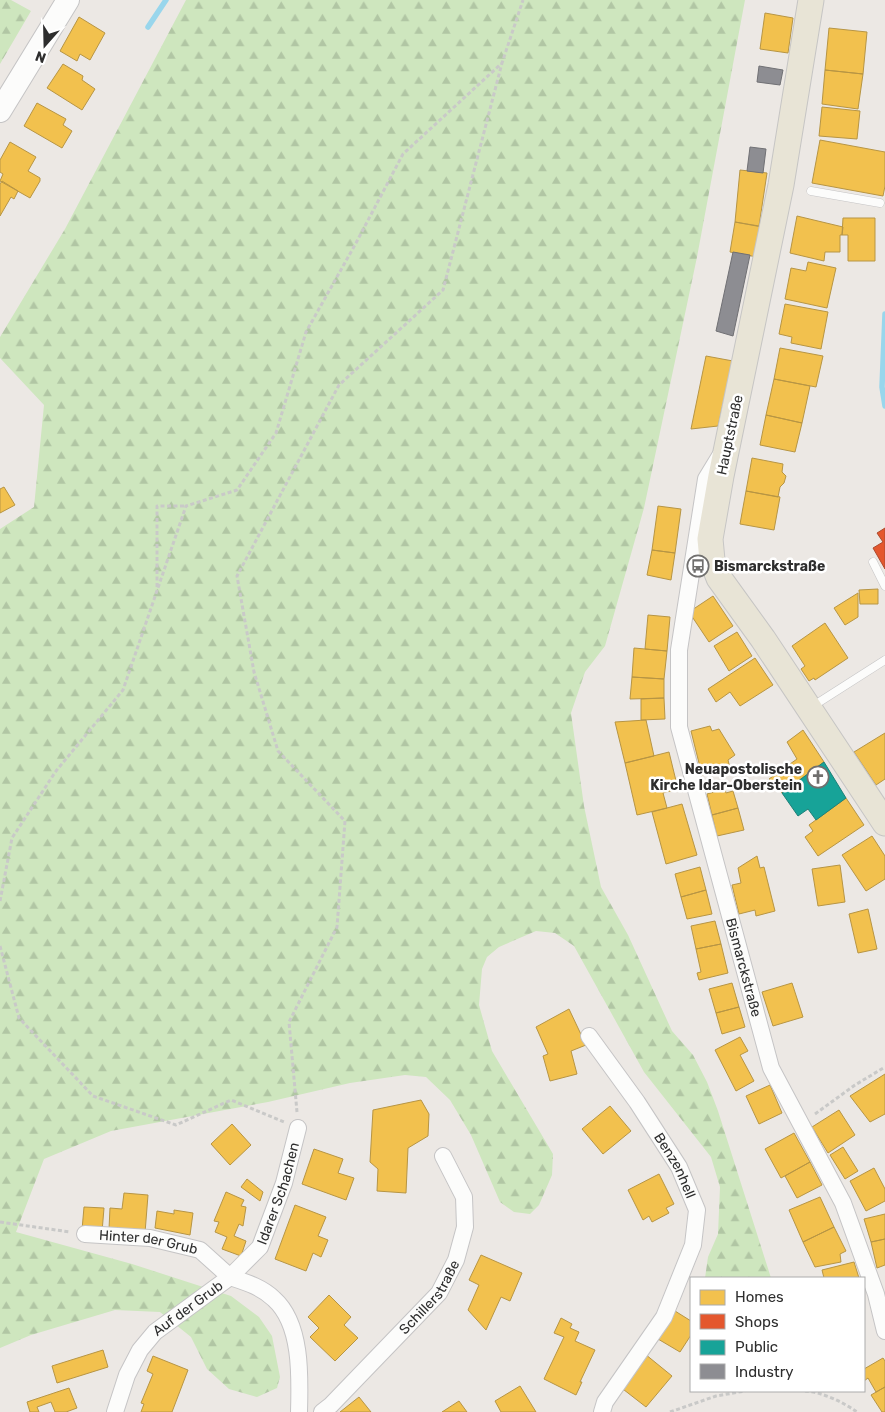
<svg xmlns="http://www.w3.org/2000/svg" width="885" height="1412" font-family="Rubik,sans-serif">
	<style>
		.forest { fill: url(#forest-firs) }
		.homes { fill: #f2c14e; stroke: #b79544 }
		.shops { fill: #e4572e; stroke: #ad4b2e }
		.public { fill: #17a398; stroke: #1e8078 }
		.industry { fill: #8d8d92; stroke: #707074 }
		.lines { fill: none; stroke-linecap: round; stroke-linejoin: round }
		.stream { stroke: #99d6ec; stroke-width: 5.5 }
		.service-casing { stroke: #c5c4c5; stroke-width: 9 }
		.minor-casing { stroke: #c5c4c5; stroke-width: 18 }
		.secondary-casing { stroke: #c5c4c5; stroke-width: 24 }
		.primary-casing { stroke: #c6c5c4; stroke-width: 27 }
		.path { stroke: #c9c9c8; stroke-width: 3; stroke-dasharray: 4 2.5; stroke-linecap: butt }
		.service { stroke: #fcfcfb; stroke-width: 8 }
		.minor { stroke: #fcfcfb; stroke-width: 16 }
		.secondary { stroke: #fcfcfb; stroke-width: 22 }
		.primary { stroke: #e8e4d6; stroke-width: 25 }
		.labels { text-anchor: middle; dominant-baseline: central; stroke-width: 5; stroke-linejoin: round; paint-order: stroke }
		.street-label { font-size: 14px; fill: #2e2e2e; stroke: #fff }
		.poi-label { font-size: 14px; font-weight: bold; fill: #2e2e2e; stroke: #fff; text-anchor: start }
	</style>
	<defs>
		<pattern id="forest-firs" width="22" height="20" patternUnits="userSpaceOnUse" patternTransform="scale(1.25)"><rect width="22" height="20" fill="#cee6be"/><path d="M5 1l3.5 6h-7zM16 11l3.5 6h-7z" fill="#b1c6a4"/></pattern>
	</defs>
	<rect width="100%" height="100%" fill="#ece8e4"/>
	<path class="forest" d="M0,0H11L31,11L0,64Z
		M186,0H745L697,257L644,508L605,646L585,672L571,713L584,806L601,887L628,935L672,1031L693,1055L707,1082L718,1111L771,1278H705L708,1257L718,1234L720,1187L711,1157L644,1072L574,946L555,933L536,931L499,947L487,957L482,969L479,1005L492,1051L553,1154L552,1175L539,1205L530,1214L514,1212L500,1202L471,1135L450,1100L426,1077L405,1075L350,1083L268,1102L111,1131L44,1159L16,1232L132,1264L231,1296L259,1317L272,1336L280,1377L277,1388L257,1397L229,1389L207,1369L191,1337L160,1312L115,1310L31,1335L0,1348V529L34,507L44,405L0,358V337L65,229Z"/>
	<path class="homes" d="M765,13L793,18L788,53L760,49Z
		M79,17L105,33L90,60L80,54L77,61L60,51Z
		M829,28L867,32L863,74L825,70Z
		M63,64L83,76L82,80L95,89L82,110L47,88Z
		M825,70L863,74L858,109L822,104Z
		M37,103L66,119L63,125L72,131L62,148L24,126Z
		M822,107L860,111L857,139L819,136Z
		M820,140L885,152V186L883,196L812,183Z
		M10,142L36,157L28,171L40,178V181L30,198L0,181L3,174L0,172V160Z
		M740,170L767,173L759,226L735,222Z
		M2,181L18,191L14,199L11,197L0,216V184Z
		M797,216L843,227L842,235H840V252H825L824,261L790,253Z
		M843,218H875V261H848V235H842Z
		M735,222L762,227L757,257L730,252Z
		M808,262L836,268L827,308L785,299L791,268L806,271Z
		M785,304L828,312L821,349L791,343L792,337L779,334Z
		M780,348L823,356L816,387L774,379Z
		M706,356L733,361L718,426L691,429Z
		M774,379L810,386L802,423L766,415Z
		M766,415L802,423L795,452L760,445Z
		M752,458L783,464L782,472L786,476L784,483L780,487L778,497L746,491Z
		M4,487L15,505L0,513V489Z
		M746,491L780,497L774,530L740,524Z
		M658,506L681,509L675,553L652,550Z
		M652,550L675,553L671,580L647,575Z
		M878,589V604H860L859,590Z
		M858,593V617L845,625L834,608Z
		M713,596L733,626L709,642L689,612Z
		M648,615L670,617L667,651L645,649Z
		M825,623L848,658L815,680L814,678L809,681L801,669L805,666L792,646Z
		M737,632L752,656L729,671L714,646Z
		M634,648L667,651L664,679L632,677Z
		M755,658L773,685L740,706L730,692L716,702L708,689Z
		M632,677L664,679V698L630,699Z
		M664,698L665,719L641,720V699Z
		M646,720L654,756L625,763L615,722Z
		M710,726L712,731L719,729L735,755L728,760L730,768L702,775L691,731Z
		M803,730L824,762L782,793L769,779L797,759L787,742Z
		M885,733V779L876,785L854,752Z
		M669,752L678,789L663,793L667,808L637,815L625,763Z
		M725,789L726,793L733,791L738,808L712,815L707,794Z
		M846,798L864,825L818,856L805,837L813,831L809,825Z
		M682,804L697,855L666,864L652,812Z
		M738,808L744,830L717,836L712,815Z
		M872,836L885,856V879L866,891L842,855Z
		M757,856L760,868L764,867L775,911L756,916L755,910L739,914L732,885L741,883L738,868Z
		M840,865L845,902L818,906L812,869Z
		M700,867L706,890L681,897L675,874Z
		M706,890L712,914L687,919L681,897Z
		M868,909L877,949L858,953L849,914Z
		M715,921L721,944L696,949L691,926Z
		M721,944L728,973L699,980L697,973L701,972L696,949Z
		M732,983L739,1007L716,1013L709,989Z
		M792,983L803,1017L773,1026L762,992Z
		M739,1007L745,1027L722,1034L716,1013Z
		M569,1009L586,1045L571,1051L577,1074L550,1081L543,1056L548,1054L536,1027Z
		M740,1037L748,1051L740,1055L754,1081L736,1091L715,1050Z
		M885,1074V1114L870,1122L850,1096Z
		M770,1085L782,1113L759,1124L746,1096Z
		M421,1100L429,1114L428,1136L408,1148L406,1193L377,1191L378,1169L370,1162L373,1110Z
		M610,1106L631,1131L603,1154L582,1129Z
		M839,1110L855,1135L828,1153L812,1127Z
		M232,1124L251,1145L230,1165L211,1144Z
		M794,1133L810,1162L781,1178L765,1149Z
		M843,1147L858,1171L845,1179L830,1155Z
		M314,1149L343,1159L338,1173L354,1178L346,1200L302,1184Z
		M810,1162L822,1185L797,1198L785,1176Z
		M874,1168L885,1189V1201L866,1211L850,1181Z
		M659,1174L674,1204L666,1208L669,1213L652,1222L649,1216L643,1220L628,1190Z
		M247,1179L263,1192L260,1201L241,1187Z
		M226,1192L244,1200L241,1206L246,1207L243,1226L239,1224L234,1236L246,1241L241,1256L222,1249L227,1237L215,1232L219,1222L214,1221Z
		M124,1193L148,1195L145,1233L109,1229L110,1208L122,1209Z
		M820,1197L834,1227L803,1242L789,1210Z
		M295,1205L326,1217L318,1236L328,1240L321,1257L313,1253L306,1271L275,1259Z
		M84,1207L104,1208L102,1232L82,1230Z
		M174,1210L193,1213L190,1235L155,1228L157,1211L174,1214Z
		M885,1214V1239L871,1242L864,1219Z
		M834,1227L846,1251L840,1254L841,1262L815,1267L803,1242Z
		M885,1239V1265L877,1268L871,1242Z
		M481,1255L522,1273L510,1301L501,1297L486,1330L468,1310L479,1285L469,1280Z
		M854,1262L859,1278H824L822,1270Z
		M329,1295L351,1317L344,1325L358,1338L335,1361L310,1337L319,1328L308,1317Z
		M675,1311L691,1321V1335L680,1352L658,1339Z
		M561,1318L572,1324L570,1328L579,1332L575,1341L595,1350L580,1382H582L576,1395L544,1379L564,1337L554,1333Z
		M103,1350L108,1367L57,1383L52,1366Z
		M645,1354L672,1376L646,1407L619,1386Z
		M153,1356L188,1370L172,1412H141L144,1404L141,1403L153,1374L147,1371Z
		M883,1358L885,1361V1387L876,1392L868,1378L864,1381V1369Z
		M520,1386L536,1412H501L495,1401Z
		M885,1387V1412H882L871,1395Z
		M69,1388L77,1408L66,1412H55L51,1402L37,1407L39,1412H30L27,1402Z
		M359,1397L371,1412H340Z
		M459,1401L467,1412H442Z"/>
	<path class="shops" d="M885,528V569L873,548L883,542L877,533Z"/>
	<path class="public" d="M824,762L846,798L816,820L808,809L798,816L782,793Z"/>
	<path class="industry" d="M759,66L783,70L780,85L757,82Z
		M750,147L766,149L763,173L747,171Z
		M733,252L750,255L733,336L716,331Z"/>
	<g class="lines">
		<path class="stream" d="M148,27L166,0
			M885,314L882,387L885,406"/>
		<g class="service-casing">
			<path id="service" d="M811,191L880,203
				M873,562L885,586
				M813,706L885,660"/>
		</g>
		<g class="minor-casing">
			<g id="minor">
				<path id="s1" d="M720,456L706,479L679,650V727L771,1068L843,1203L876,1294L885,1331"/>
				<path id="s2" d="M589,1036L637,1102L679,1167L697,1210L693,1245L664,1317L605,1402L602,1412"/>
				<path id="s3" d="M85,1234L150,1238L200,1250L230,1277L260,1247L284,1183L298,1128"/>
				<path id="s4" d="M115,1412L127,1375L140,1350L155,1332L230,1277C245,1282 262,1287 274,1299C302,1324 300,1377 299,1412"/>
				<path id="s5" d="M322,1412L331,1405L439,1293L456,1260L465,1227L464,1197L443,1156"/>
			</g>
		</g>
		<g class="secondary-casing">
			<path id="secondary" d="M0,111L68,0"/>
		</g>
		<g class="primary-casing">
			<path id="primary" d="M811,0L781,185L721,476L710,539L712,560L719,578L763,639L885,823"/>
		</g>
		<path class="path" d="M157,587V506H186
			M0,901L12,838L56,771L123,690L186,506L237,490L276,433L306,332L356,243L403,154L502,63L523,0
			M0,946L19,1018L93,1096L176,1125L231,1100L284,1122
			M297,1112L289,1022L337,927L345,821L278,751L254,672L237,576L339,385L443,290L502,63
			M815,1114L855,1085L885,1067
			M0,1222L70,1232
			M805,1391C822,1392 843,1402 857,1412
			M670,1412L716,1396L745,1391"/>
		<use href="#service" class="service"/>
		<use href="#minor" class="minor"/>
		<use href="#secondary" class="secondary"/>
		<use href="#primary" class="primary"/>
	</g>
	<defs>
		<g id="bus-ring" transform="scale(1.125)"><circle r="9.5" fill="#fff" stroke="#706f6e" stroke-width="1.5"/><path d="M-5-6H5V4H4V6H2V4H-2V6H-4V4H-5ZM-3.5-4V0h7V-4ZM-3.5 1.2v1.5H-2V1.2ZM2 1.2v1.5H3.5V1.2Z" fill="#706f6e"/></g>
		<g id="church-ring" transform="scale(1.125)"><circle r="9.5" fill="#fff" stroke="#706f6e" stroke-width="1.5"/><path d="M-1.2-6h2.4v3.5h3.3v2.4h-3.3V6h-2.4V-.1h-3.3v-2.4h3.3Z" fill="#706f6e"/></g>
	</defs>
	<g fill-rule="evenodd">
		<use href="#bus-ring" x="698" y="566"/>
		<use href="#church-ring" x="818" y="777"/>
	</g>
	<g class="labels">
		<g class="street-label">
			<text transform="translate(730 435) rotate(-78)">Hauptstraße</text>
			<text stroke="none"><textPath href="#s1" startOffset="526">Bismarckstraße</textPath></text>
			<text stroke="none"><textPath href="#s2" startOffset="156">Benzenhell</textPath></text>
			<text stroke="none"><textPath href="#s3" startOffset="256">Idarer Schachen</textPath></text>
			<text stroke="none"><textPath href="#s3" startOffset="64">Hinter der Grub</textPath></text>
			<text stroke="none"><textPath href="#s5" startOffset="158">Schillerstraße</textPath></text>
			<text stroke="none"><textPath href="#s4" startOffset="131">Auf der Grub</textPath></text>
		</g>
		<g class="poi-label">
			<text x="714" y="566">Bismarckstraße</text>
			<text x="802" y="769" text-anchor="end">Neuapostolische<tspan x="802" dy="16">Kirche Idar-Oberstein</tspan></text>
		</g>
	</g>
	<rect x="690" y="1277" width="175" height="115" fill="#ffffff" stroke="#ababab"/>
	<rect x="700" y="1290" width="25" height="15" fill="#f2c14e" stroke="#ababab"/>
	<text x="735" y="1302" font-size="15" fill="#2e2e2e">Homes</text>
	<rect x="700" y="1314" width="25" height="15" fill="#e4572e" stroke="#ababab"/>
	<text x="735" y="1327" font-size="15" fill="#2e2e2e">Shops</text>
	<rect x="700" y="1340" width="25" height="15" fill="#17a398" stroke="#ababab"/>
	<text x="735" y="1352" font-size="15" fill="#2e2e2e">Public</text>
	<rect x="700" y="1364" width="25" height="15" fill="#8d8d92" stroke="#ababab"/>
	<text x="735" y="1377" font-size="15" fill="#2e2e2e">Industry</text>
	<g transform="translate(45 45) rotate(200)" stroke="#ffffff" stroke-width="4" paint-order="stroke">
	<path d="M0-4L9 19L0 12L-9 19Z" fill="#2e2e2e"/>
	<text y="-8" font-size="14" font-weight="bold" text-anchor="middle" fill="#2e2e2e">N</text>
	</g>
</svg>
